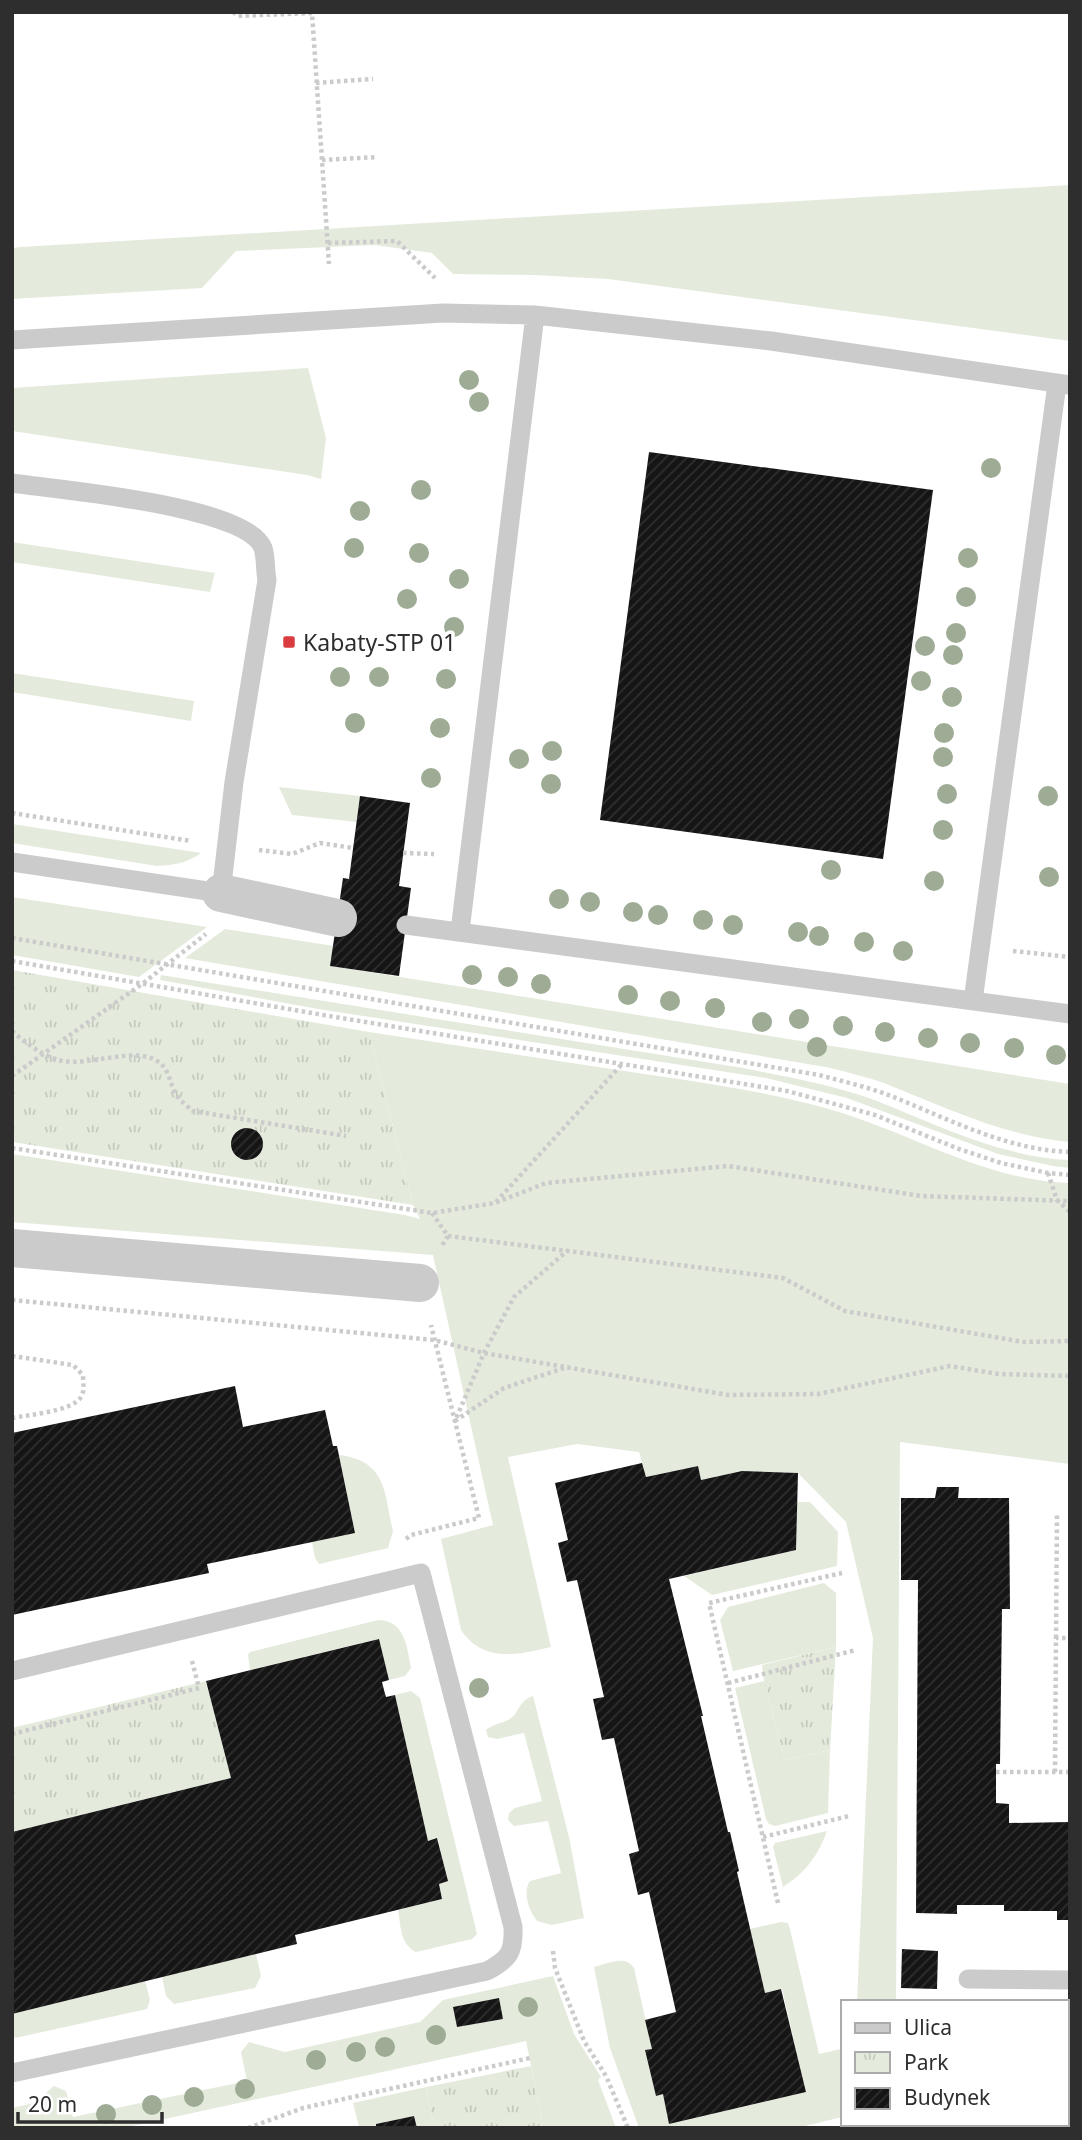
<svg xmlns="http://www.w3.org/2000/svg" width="1082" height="2140" font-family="'Noto Sans',sans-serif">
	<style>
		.green { fill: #e4ebdd }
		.park { fill: url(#park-tufts) }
		.building { fill: url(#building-hatch) }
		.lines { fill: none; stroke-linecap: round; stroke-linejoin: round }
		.path { stroke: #cbcbcb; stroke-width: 4.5; stroke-dasharray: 3.5 3.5; stroke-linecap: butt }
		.service { stroke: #cbcbcb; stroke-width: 19 }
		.minor { stroke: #cbcbcb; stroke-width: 38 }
		.tree { fill: #9eab95 }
		.poi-dot { fill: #da3b3f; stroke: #fff; stroke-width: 2.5 }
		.labels { text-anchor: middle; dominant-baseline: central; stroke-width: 7; stroke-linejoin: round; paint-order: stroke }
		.poi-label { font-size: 23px; fill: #2e2e2e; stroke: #fff; text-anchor: start }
	</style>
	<defs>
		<pattern id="park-tufts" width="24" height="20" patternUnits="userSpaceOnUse" patternTransform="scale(1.75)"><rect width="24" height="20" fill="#e4ebdd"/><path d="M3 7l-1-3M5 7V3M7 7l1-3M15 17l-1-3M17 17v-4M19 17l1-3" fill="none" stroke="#c4cabe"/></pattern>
		<pattern id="building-hatch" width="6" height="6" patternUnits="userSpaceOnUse" patternTransform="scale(1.75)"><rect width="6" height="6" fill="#151515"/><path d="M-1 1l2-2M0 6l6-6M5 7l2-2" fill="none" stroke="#2f2f2f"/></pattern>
	</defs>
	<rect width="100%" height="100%" fill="#fff"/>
	<path class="green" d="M1070,185V341L608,279L534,275L453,274L432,253L375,245L236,251L202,288L12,299V248L21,247Z
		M308,368L326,438L321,479L307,475L12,431V388Z
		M12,542L215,573L210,592L12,562Z
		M12,673L194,701L191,721L12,692Z
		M279,787L360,796L357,822L292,815Z
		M12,824L201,853C187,863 175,865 157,866L12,843Z
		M12,897L207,927L139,977L12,955Z
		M225,929L334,946L331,966L1070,1084V1142C1004,1136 944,1107 884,1083C867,1077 849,1073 831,1068L185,958Z
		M161,975L743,1068C787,1077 834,1085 877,1101C939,1126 1002,1157 1070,1160V1168L1053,1166L998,1154L847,1098L766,1078L318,1009L160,980Z
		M369,1032C454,1045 540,1058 625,1071C690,1081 754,1089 818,1106C902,1127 981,1181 1070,1183V1464L900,1442L896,2000L857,2002L873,1638L846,1522L798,1473L742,1471L701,1480L697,1466L646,1477L639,1452L577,1444L508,1457L551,1647C518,1655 483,1663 461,1630L441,1539L493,1525L433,1255L12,1222V1154L405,1215L420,1219L413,1205Z
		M339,1455C387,1461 384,1492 393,1531L388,1548L319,1564L315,1558L312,1542L355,1533Z
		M797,1502H810L838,1532L837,1566L712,1595L684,1576L796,1550Z
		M824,1583L836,1593V1647L733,1671L720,1620L728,1607Z
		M378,1620C405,1620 407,1647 411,1668L405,1676L389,1680L378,1639L250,1670L248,1655L250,1652Z
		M764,1681L785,1760L830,1750L828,1813L775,1826L769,1824L766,1819L735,1688Z
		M411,1691L420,1698L477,1934L472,1939L416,1952C400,1944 401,1927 398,1910L442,1899L439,1884L447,1880L438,1839L428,1841L402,1734L404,1733L395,1695Z
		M533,1696L569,1837L584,1918L552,1925L537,1921C529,1911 522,1892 530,1881L561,1873L548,1821L514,1826L508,1820L509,1813L515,1808L542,1801L524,1733L497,1739L488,1737L486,1730C493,1724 500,1724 508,1720C520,1714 517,1701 533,1696Z
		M827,1831C818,1856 806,1872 783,1887L773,1847L775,1843Z
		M781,1922L788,1923L790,1929L819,2054L841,2049L842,2117L797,2128H639L610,2048L594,1967C607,1964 625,1954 634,1968L652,2049L646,2051L656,2095L663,2094L670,2124L806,2092L782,1989L765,1993L750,1929Z
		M256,1954L261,1976L255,1988L174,2004L166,1996L162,1976Z
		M553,1976L574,2034L601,2077L598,2080L616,2128H530L543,2125L526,2041L123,2128H12V2108L34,2103L54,2086L66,2091L73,2117L247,2081L241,2052L249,2042L285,2052L420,2022L443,2000Z
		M145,1981L150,2000L147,2009L15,2038L12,2035V2014Z
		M426,2087L433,2121L444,2128H417L414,2116L376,2124V2128L359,2127L353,2103Z"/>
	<path class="park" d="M12,970L369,1032L413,1205L12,1142Z
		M836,1647L830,1750L785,1760L764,1681L762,1665Z
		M206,1681L231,1778L12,1832V1728Z
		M531,2066L543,2125L530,2128H444L433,2121L426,2087Z"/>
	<path class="building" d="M649,452L933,490L883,859L600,820Z
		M360,796L410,803L399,886L411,888L399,976L330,966L343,878L349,879Z
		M231 1144a16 16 0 1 1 32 0a16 16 0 1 1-32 0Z
		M235,1386L243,1427L325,1410L333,1446H337L355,1533L207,1564L209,1573L12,1615V1433Z
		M642,1463L646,1477L698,1466L701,1480L742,1471L798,1473L796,1550L669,1579L703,1716H701L728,1832H730L739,1871L737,1872L765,1993L781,1989L806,2092L669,2124L663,2094L656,2096L645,2050L652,2049L645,2020L676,2012L649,1892L638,1895L629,1854L639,1851L614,1738L602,1740L593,1699L604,1697L577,1580L567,1582L558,1543L568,1540L555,1483Z
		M937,1487H959L958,1498H1009L1010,1609H1002L1000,1764H996V1803L1009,1804V1823L1070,1822V1920H1057V1911H1004V1905H957V1914L916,1913L918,1580H901V1498H935Z
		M379,1639L389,1680L382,1682L384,1690L386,1697L395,1695L428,1841L437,1838L448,1881L439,1884L442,1899L295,1935L297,1944L12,2014V1832L231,1778L206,1681Z
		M902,1949L938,1951L937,1989L901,1988Z
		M499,1998L503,2019L457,2027L453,2007Z
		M414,2116L417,2128H376V2124Z
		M933,2124H1027V2128H933Z"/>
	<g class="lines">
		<path class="path" d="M233,12L238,16L312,13L329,264
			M316,83L373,79
			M322,160L378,157
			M328,243L397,241L435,278
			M12,813L191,841
			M259,850L292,854L320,843L353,848
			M403,853L434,854
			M12,938L819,1075C841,1081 864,1086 886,1094C945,1117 1005,1150 1070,1152
			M1013,951L1070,957
			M12,961L329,1016L787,1091L875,1115L959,1149L1001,1163L1048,1173L1070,1175
			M12,1031C25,1042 41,1055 58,1060C89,1068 136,1044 160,1063C170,1071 170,1086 177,1096C182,1102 188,1107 193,1111L346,1136
			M12,1076L142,984L206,934
			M12,1148L432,1213L495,1203L546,1183L728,1166L921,1196L1070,1201
			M1048,1173L1057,1200L1070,1212
			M496,1202L623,1063
			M432,1213L448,1236L441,1247
			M448,1236L783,1278L845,1311L1023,1342L1070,1341
			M12,1300L434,1340L484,1353L728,1395L818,1394L950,1366L998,1374L1070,1376
			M12,1356L73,1365L83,1375C83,1383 85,1390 81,1397C73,1411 28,1415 12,1418
			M564,1368L504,1388L455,1421L484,1353L514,1297L567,1251
			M406,1539L411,1535L479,1518L431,1325
			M1056,1638L1057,1513
			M728,1683L856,1650
			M12,1734L199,1688L192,1661
			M996,1772H1070
			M1055,1772L1056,1638H1070
			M763,1837L849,1816
			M778,1903L709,1603L842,1573
			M553,1951L555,1968L584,2041L606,2076L628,2128
			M1066,2109H1070
			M248,2128L303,2108L530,2058
			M1044,2128V2124"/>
		<path class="service" d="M12,340L443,313L535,315L771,341L1070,385
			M12,483C58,490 246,505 263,548C266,557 265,570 267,580L234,782L221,893L12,862
			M406,925L1070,1014
			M460,931L535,315
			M973,1001L1057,384
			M12,1671L421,1573L513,1927C514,1953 509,1959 487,1971L12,2073
			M968,1979L1070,1980"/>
		<path class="minor" d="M221,893L338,918
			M12,1248L420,1283"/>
	</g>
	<g class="tree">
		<circle cx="469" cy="380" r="10"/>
		<circle cx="479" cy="402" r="10"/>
		<circle cx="991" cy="468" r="10"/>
		<circle cx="421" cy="490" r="10"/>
		<circle cx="360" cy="511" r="10"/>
		<circle cx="354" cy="548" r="10"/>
		<circle cx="419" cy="553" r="10"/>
		<circle cx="968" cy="558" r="10"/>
		<circle cx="459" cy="579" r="10"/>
		<circle cx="966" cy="597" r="10"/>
		<circle cx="407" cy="599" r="10"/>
		<circle cx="454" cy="627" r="10"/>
		<circle cx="956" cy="633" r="10"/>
		<circle cx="925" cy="646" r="10"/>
		<circle cx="953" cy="655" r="10"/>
		<circle cx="340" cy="677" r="10"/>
		<circle cx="379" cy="677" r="10"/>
		<circle cx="446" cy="679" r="10"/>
		<circle cx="921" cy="681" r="10"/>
		<circle cx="952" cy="697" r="10"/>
		<circle cx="355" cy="723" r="10"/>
		<circle cx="440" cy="728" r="10"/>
		<circle cx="944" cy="733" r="10"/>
		<circle cx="552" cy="751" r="10"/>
		<circle cx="943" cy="757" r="10"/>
		<circle cx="519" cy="759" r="10"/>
		<circle cx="431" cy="778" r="10"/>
		<circle cx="551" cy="784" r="10"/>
		<circle cx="947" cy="794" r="10"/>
		<circle cx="1048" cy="796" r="10"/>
		<circle cx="943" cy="830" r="10"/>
		<circle cx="831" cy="870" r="10"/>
		<circle cx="1049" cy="877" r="10"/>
		<circle cx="934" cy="881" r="10"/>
		<circle cx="559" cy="899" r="10"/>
		<circle cx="590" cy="902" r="10"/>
		<circle cx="633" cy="912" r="10"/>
		<circle cx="658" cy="915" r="10"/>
		<circle cx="703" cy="920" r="10"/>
		<circle cx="733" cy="925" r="10"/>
		<circle cx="798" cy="932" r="10"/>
		<circle cx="819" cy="936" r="10"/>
		<circle cx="864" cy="942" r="10"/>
		<circle cx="903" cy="951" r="10"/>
		<circle cx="472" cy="975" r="10"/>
		<circle cx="508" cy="977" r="10"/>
		<circle cx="541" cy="984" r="10"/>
		<circle cx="628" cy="995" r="10"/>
		<circle cx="670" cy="1001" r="10"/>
		<circle cx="715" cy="1008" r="10"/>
		<circle cx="799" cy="1019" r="10"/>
		<circle cx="762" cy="1022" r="10"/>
		<circle cx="843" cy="1026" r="10"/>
		<circle cx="885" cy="1032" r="10"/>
		<circle cx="928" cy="1038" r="10"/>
		<circle cx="970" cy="1043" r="10"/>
		<circle cx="817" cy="1047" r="10"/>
		<circle cx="1014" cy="1048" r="10"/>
		<circle cx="1056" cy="1055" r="10"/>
		<circle cx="479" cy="1688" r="10"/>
		<circle cx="528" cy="2007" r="10"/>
		<circle cx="436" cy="2035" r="10"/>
		<circle cx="385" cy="2047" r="10"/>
		<circle cx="356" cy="2052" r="10"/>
		<circle cx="316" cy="2060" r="10"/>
		<circle cx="245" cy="2089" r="10"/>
		<circle cx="194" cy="2097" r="10"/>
		<circle cx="152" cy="2105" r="10"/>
		<circle cx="106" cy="2114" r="10"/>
	</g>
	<rect class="poi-dot" x="282" y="635" width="14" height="14" rx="3.5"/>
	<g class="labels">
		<g class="poi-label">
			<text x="303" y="642">Kabaty-STP 01</text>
		</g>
	</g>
	<rect width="1082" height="2140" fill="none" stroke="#2e2e2e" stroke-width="28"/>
	<rect x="841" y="2000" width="228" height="126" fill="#ffffff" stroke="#ababab" stroke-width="2"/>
	<rect x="855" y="2023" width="35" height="10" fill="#cbcbcb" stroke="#ababab" stroke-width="2"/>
	<text x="904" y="2035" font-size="21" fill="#2e2e2e">Ulica</text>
	<rect x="855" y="2052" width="35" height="21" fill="url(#park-tufts)" stroke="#ababab" stroke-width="2"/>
	<text x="904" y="2070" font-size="21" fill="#2e2e2e">Park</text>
	<rect x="855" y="2088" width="35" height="21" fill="url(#building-hatch)" stroke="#ababab" stroke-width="2"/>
	<text x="904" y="2105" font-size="21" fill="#2e2e2e">Budynek</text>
	<path d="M18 2112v10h144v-10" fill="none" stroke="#2e2e2e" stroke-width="3.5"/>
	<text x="28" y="2112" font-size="21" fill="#2e2e2e" stroke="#ffffff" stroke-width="5" paint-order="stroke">20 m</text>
</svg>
